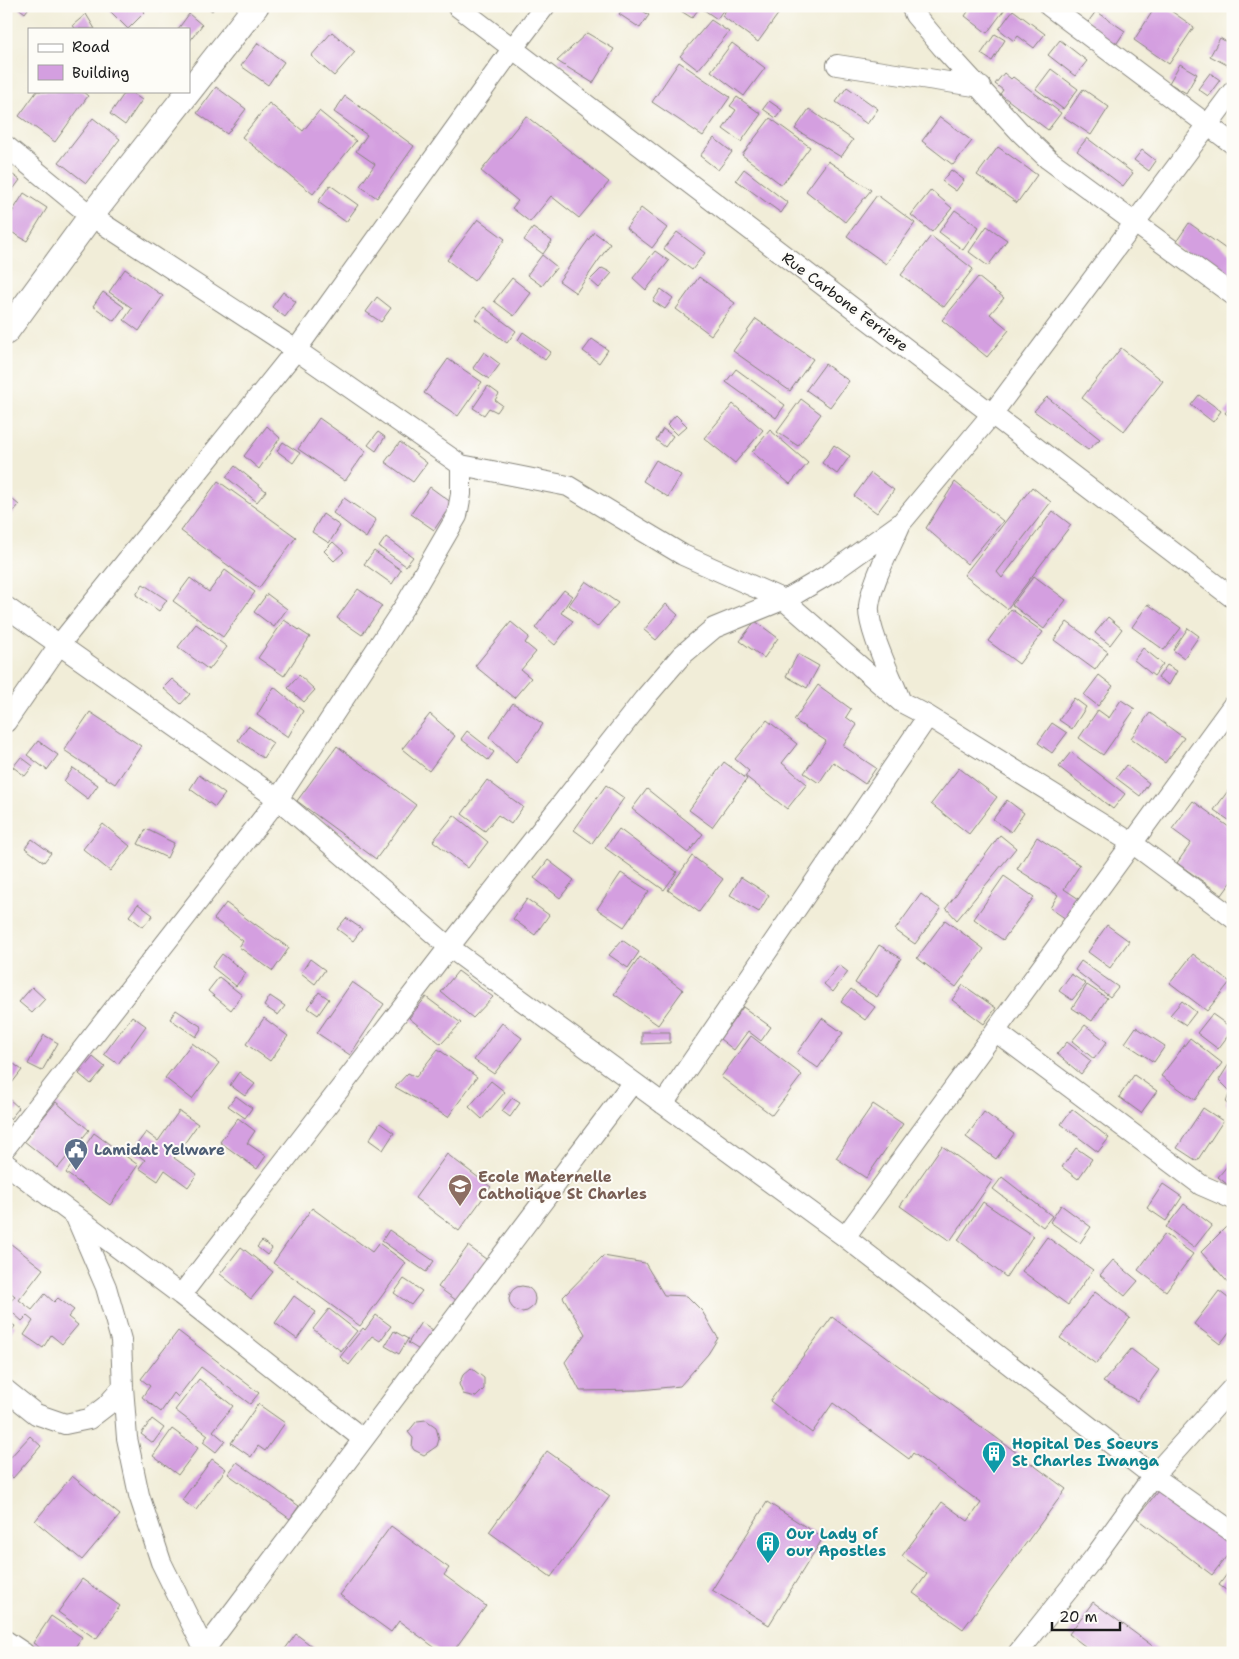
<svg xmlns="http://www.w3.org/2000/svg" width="1239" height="1659" font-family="'Shantell Sans',sans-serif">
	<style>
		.building { fill: #d49fe0 }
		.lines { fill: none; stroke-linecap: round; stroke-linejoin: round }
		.minor-casing { stroke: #86847a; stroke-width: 22 }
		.tertiary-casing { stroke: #86847a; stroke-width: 27 }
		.minor { stroke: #fff; stroke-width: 20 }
		.tertiary { stroke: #fff; stroke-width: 25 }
		.labels { text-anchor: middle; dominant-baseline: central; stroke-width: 4; stroke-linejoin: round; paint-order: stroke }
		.street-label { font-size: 15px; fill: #1c1c1c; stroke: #fdfcf7 }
		.service-label { font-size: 15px; font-weight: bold; fill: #4e5e75; stroke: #fdfcf7; text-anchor: start }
		.education-label { font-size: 15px; font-weight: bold; fill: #785e54; stroke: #fdfcf7; text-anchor: start }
		.culture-label { font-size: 15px; font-weight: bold; fill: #0d838f; stroke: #fdfcf7; text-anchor: start }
	</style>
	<rect width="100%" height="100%" fill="#fdfcf7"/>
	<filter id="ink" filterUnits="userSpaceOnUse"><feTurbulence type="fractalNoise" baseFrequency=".02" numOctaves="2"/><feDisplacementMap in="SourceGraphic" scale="10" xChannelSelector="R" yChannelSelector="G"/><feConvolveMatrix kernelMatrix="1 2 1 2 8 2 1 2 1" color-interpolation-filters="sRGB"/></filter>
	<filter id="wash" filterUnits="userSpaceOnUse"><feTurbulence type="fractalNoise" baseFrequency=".0096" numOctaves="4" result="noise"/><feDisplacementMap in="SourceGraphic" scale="20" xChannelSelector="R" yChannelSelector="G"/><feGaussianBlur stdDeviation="1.12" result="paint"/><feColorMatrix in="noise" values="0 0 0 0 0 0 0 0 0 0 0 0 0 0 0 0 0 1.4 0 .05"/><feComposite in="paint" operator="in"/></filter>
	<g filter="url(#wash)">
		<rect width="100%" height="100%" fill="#f1edd8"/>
		<g id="blocks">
			<path class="building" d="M16,6H30L25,13Z
				M105,6H139L145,12L128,29Z
				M155,6H167L161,12Z
				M206,6H216L212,11Z
				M625,6H635L649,15L640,28L619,14Z
				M684,6H726L717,19L700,7L692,18L681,11Z
				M729,6H784L758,42L722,16Z
				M972,6H1001L1005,9L987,33L965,16Z
				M1156,6H1164L1194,27L1169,64L1134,40Z
				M1013,10L1045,34L1034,48L1018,36L1014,41L999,29Z
				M1096,11L1125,31L1115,46L1086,25Z
				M86,14L95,29H75L73,25Z
				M189,14L202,25L189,42V29H178Z
				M711,20L729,32L698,70L680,56Z
				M332,32L355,52L334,76L311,56Z
				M587,33L614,49L593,83L557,61Z
				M995,34L1005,40L992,61L981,54Z
				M1220,38L1233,46V64L1231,67L1210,56Z
				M1060,40L1087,61L1075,76L1048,55Z
				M258,43L284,62L268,85L241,66Z
				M732,43L765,68L744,96L711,71Z
				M679,62L730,97L703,136L652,102Z
				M1180,64L1197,74L1186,93L1169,83Z
				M1051,69L1078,89L1063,109L1036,89Z
				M1004,73L1011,79L1013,77L1061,113L1048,130L1000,94L1003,90L995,84Z
				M1210,73L1220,80L1208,96L1198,89Z
				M216,87L246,109L227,134L197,113Z
				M847,87L878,109L867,124L836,102Z
				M1083,89L1109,107L1091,135L1064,117Z
				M37,91H82L88,96L55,142L19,116Z
				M126,91H129L142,100L125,125L110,114Z
				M345,96L414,146L377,198L360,186L375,164L356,151L367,135L334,112Z
				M737,97L761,114L741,142L723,129L736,110L730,106Z
				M769,101L782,110L776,118L763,109Z
				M269,103L303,131L319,111L356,141L313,194L242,137Z
				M809,109L853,140L841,157L795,129Z
				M526,116L609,182L579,218L551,196L530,222L512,208L518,201L481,171Z
				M940,117L972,141L953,165L922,141Z
				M93,118L120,139L86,183L59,162Z
				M770,118L810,147L782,185L742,155Z
				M714,138L732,152L718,170L700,156Z
				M1087,138L1133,173L1123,186L1077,151Z
				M998,147L1037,175L1017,203L977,175Z
				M1142,150L1156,161L1149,171L1134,160Z
				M828,161L871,190L845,222L806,191Z
				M744,169L788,203L781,213L736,180Z
				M6,170L20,180L6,199Z
				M951,170L964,180L956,191L942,181Z
				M330,185L358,205L346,222L318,202Z
				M931,190L952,208L932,232L911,215Z
				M24,193L47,208L27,241L6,229V222Z
				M877,195L915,223L886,264L847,236Z
				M641,208L667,228L652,248L626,228Z
				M955,210L979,227L963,250L939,232Z
				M478,219L505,239L474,281L447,260Z
				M1189,223L1233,254V286L1174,245Z
				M987,226L1007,240L988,266L969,252Z
				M533,228L552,241L543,254L524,240Z
				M594,232L610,244L576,293L559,281Z
				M677,232L705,253L692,270L664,249Z
				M931,236L973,269L944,307L901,275Z
				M655,251L669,261L646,290L633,278Z
				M542,255L557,267L542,286L527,275Z
				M602,268L612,273L599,288L590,280Z
				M125,269L163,296L139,331L124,320L132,308L109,292Z
				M699,277L735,303L711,335L676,309Z
				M978,277L1004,298L990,314L1009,330L987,357L942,320Z
				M512,278L531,293L514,316L494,301Z
				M661,289L673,298L665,309L653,301Z
				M103,292L124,307L114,321L93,306Z
				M283,292L296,302L285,317L272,307Z
				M377,297L391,308L381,322L366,312Z
				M484,307L516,331L507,343L475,319Z
				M756,319L813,359L790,391L733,351Z
				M523,332L551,352L545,360L518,340Z
				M592,339L608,350L599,363L583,351Z
				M1121,348L1163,381L1124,431L1082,398Z
				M484,352L500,364L489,379L473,368Z
				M448,359L482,382L458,416L424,393Z
				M825,364L849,381L830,407L806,390Z
				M736,369L785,405L776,418L726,382Z
				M488,386L499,394L495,400L502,405L497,412L489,408L484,415L473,408Z
				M1199,395L1221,411L1213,422L1191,405Z
				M1047,397L1100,439L1088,450L1034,411Z
				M801,399L821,414L798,446L777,432Z
				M1233,403V419L1225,413Z
				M733,404L763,430L735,463L704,438Z
				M676,415L687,426L677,435L667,425Z
				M319,418L366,451L345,481L298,449Z
				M267,426L280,438L259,469L244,456Z
				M663,429L673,436L665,447L656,440Z
				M770,430L808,463L790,484L752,452Z
				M378,432L385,437L376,451L368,445Z
				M283,442L300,453L293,463L277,451Z
				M400,442L427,463L413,482L385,462Z
				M834,445L850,456L837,474L822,463Z
				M656,460L681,475L668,497L643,481Z
				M235,466L266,491L257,502L226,477Z
				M871,473L894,490L877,513L854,496Z
				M218,481L296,537L259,588L181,531Z
				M955,482L1003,521L967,564L926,528Z
				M430,487L452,503L434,530L411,514Z
				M1032,487L1051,502L997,572L1002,578L1053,511L1071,525L1007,609L964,575Z
				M6,494L19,505L6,520Z
				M344,498L376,520L366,538L333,513Z
				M323,514L340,526L329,543L312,532Z
				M386,537L413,557L406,566L379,547Z
				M333,542L344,552L334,561L324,551Z
				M374,551L401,570L392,584L364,564Z
				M225,570L255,592L223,637L173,601L190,578L209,592Z
				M1034,576L1066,600L1044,629L1012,605Z
				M586,581L618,603L597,627L569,605Z
				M143,584L167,600L159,611L136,595Z
				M358,589L382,606L362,635L337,618Z
				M564,590L572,596L561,613L573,621L555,645L535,628Z
				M267,594L287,609L274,627L254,612Z
				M666,604L678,615L656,640L644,630Z
				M1148,604L1181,628L1164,650L1132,627Z
				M1011,609L1043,632L1019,664L988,641Z
				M1108,617L1122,629L1110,645L1095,633Z
				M284,620L310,637L284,676L258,658Z
				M755,621L778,638L764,658L740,641Z
				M511,622L529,637L525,643L536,652L521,670L531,678L514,698L475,666Z
				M1067,622L1108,652L1095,670L1054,640Z
				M196,624L227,647L209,670L178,647Z
				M1188,628L1199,636L1184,658L1173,650Z
				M1143,648L1163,664L1154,676L1134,660Z
				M798,654L819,666L807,688L786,676Z
				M1167,665L1177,671L1169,685L1158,678Z
				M299,675L315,690L304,702L288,688Z
				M1099,675L1113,686L1098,706L1084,695Z
				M172,679L190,694L181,704L163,688Z
				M818,685L851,709L846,717L857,725L843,746L876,768L865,784L833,762L819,783L804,773L826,741L794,720Z
				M274,687L303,711L288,737L257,715Z
				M1074,698L1086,707L1072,729L1059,720Z
				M1121,700L1135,709L1103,755L1079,738L1098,710L1109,718Z
				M513,703L543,724L516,763L489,737Z
				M90,712L141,746L115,784L64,750Z
				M1150,713L1184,738L1165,763L1131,738Z
				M430,714L455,736L429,771L402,749Z
				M767,720L797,744L782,763L807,784L787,809L745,776L749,771L735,759Z
				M1052,723L1067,733L1052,753L1038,743Z
				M248,726L273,743L263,758L238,740Z
				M467,731L494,752L488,760L461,739Z
				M38,741L58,755L47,770L27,755Z
				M337,746L416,805L376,859L297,801Z
				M1071,752L1125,794L1113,809L1059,767Z
				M21,757L33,766L25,776L13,767Z
				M724,762L747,779L712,827L689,810Z
				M1126,765L1149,783L1140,796L1116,778Z
				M73,768L98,785L88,799L64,781Z
				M959,768L997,797L969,834L931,804Z
				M199,775L225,794L215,807L190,789Z
				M487,780L523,807L511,824L498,815L485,831L462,814Z
				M1233,784V823L1214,810Z
				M606,785L624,798L592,843L574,830Z
				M647,789L703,834L688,853L632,809Z
				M1007,800L1024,813L1011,832L993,819Z
				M1193,801L1233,830V880L1222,895L1177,863L1191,843L1172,829Z
				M454,815L488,842L468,868L433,841Z
				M103,824L130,846L110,871L83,849Z
				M146,829L174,843L167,858L138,844Z
				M619,829L677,872L664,890L605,848Z
				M1000,835L1016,848L957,920L946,908Z
				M1037,837L1080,865L1064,889L1082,901L1069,921L1050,908L1058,895L1017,869Z
				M32,839L51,853L44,862L25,848Z
				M692,856L723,879L699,912L668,890Z
				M548,860L574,880L560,898L534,878Z
				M621,873L649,891L624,927L597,909Z
				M1004,876L1034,897L1003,940L974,919Z
				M741,877L769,895L759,912L730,895Z
				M921,894L941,909L915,944L895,930Z
				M527,899L549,915L535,935L513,919Z
				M226,903L255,925V924L289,948L273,971L239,947L243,941L214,919Z
				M138,904L153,915L143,927L129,916Z
				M346,918L362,929L353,941L337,929Z
				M945,920L984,949L956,987L917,958Z
				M1107,925L1129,941L1110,968L1088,952Z
				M622,940L639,952L628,968L609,955Z
				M879,945L901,958L877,997L855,983Z
				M222,954L246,973L236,986L212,967Z
				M1193,954L1230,982L1207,1011L1170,983Z
				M640,957L683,990L658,1025L614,994Z
				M310,959L325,970L315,984L301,973Z
				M1081,961L1118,987L1110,997L1075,970Z
				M839,965L848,972L833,992L824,984Z
				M458,971L493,997L473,1018L441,992Z
				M1071,974L1086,984L1072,1000L1059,991Z
				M219,977L242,995L231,1010L208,991Z
				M352,982L384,1004L350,1055L317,1033Z
				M963,985L996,1008L984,1024L952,1000Z
				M1087,985L1107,998L1092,1021L1072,1008Z
				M32,987L45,999L32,1013L19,1002Z
				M851,989L875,1007L865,1020L841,1002Z
				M319,992L329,999L318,1015L308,1008Z
				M270,996L285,1006L278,1015L264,1006Z
				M426,997L461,1023L441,1044L409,1018Z
				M1182,1001L1196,1012L1186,1025L1170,1015Z
				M743,1007L771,1027L761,1041L748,1031L734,1050L720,1039Z
				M176,1010L202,1027L196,1037L170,1019Z
				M1212,1014L1233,1029L1218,1049L1197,1033Z
				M132,1016L146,1026L118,1064L104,1054Z
				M264,1018L288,1036L270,1061L246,1044Z
				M822,1018L843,1033L818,1068L797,1053Z
				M502,1023L522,1038L494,1074L474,1060Z
				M1085,1025L1107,1042L1094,1059L1072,1041Z
				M1136,1027L1165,1046L1154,1062L1125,1043Z
				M642,1032H670V1043L642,1044Z
				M44,1035L58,1043L42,1071L28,1064Z
				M751,1036L802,1075L772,1115L721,1077Z
				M1190,1038L1222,1063L1195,1100L1161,1076Z
				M1067,1042L1091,1061L1081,1074L1057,1054Z
				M192,1043L219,1063L192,1099L165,1078Z
				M438,1049L477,1077L448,1117L395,1087L408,1073L416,1077Z
				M93,1057L105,1067L91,1084L79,1074Z
				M1231,1061L1233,1062V1110L1226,1103L1230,1091L1219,1080Z
				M14,1064L22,1070L12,1083L6,1079V1075Z
				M239,1072L255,1084L245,1096L230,1085Z
				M1134,1075L1157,1091L1141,1113L1119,1097Z
				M491,1081L505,1092L482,1119L469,1107Z
				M236,1096L252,1108L245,1118L228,1106Z
				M8,1098L19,1108L10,1119L6,1116V1100Z
				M512,1098L520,1103L510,1117L502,1111Z
				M56,1102L89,1130L58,1168L24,1141Z
				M873,1104L903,1124L866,1178L836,1158Z
				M1203,1108L1223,1121L1197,1161L1177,1148Z
				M1072,1109L1109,1138L1098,1152L1061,1124Z
				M179,1111L198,1124L174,1158L197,1174L188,1187L165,1170L158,1181L139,1168L145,1160L132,1151L146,1132L158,1141Z
				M984,1112L1014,1134L996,1159L966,1137Z
				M238,1118L255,1131L247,1143L266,1156L257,1169L220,1142Z
				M380,1123L394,1133L383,1150L369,1140Z
				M94,1133L138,1165L110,1205L66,1173Z
				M942,1146L992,1181L950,1241L900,1206Z
				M1076,1148L1092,1159L1078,1179L1062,1167Z
				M447,1154L491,1187L459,1231L415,1198Z
				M1233,1159V1189L1218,1177Z
				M1002,1177L1052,1216L1043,1227L993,1189Z
				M1163,1184L1182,1197L1166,1221L1147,1208Z
				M983,1202L1033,1236L1006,1277L958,1240Z
				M1184,1204L1212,1225L1194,1248L1166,1227Z
				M1061,1205L1091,1227L1080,1243L1050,1222Z
				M312,1208L372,1252L379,1243L406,1263L360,1326L273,1263Z
				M1226,1227L1233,1235V1284L1231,1286L1201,1252Z
				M389,1230L434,1261L426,1272L382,1241Z
				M1165,1234L1193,1254L1166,1291L1138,1270Z
				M1047,1237L1093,1270L1068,1305L1022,1271Z
				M6,1240L43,1269L19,1300L32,1310L45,1294L54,1302L58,1298L74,1310L68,1317L78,1325L62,1344L51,1335L43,1348L24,1335L33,1321L27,1316L22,1321L6,1307L15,1296L6,1289Z
				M262,1241L272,1248L267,1255L257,1247Z
				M468,1246L490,1262L460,1303L438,1287Z
				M241,1247L273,1272L251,1299L220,1274Z
				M603,1256L645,1263L664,1295L687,1296L702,1311L718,1338L708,1354L680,1386L640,1390L580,1391L565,1362L585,1334L563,1297Z
				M1113,1260L1138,1281L1125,1296L1100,1275Z
				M404,1279L422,1291L411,1305L394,1293Z
				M509 1299a13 13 0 1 1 26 0a13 13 0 1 1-26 0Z
				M1219,1291L1233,1302V1327L1220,1344L1194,1324Z
				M1095,1292L1130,1318L1096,1364L1060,1338Z
				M294,1296L316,1312L297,1339L275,1323Z
				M329,1309L357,1331L341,1351L313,1329Z
				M376,1315L391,1326L380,1341L372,1336L349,1365L340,1357L363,1328L365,1330Z
				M832,1317L1066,1489L963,1629L913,1593L927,1574L902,1556L942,1502L968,1521L981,1503L913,1453L909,1459L833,1403L812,1433L770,1401Z
				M6,1321L15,1326L9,1335L6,1333Z
				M421,1322L433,1330L421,1351L408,1343Z
				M178,1331L259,1393L250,1404L201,1367L178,1397L174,1393L161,1412L142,1397L150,1386L141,1379Z
				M394,1331L408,1339L399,1354L385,1346Z
				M1131,1349L1159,1370L1137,1401L1103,1382Z
				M471,1368L484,1378V1389L476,1397L463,1394L459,1384L463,1375Z
				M199,1379L233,1406L213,1431L225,1441L216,1452L203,1442L208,1435L175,1410Z
				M258,1404L285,1423L265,1451L258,1446L251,1457L231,1443Z
				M152,1419L164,1428L153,1443L141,1434Z
				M426,1420L436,1427L439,1439L437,1446L424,1455L414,1450L412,1447L413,1438L408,1432L417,1421Z
				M172,1429L198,1448L178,1475L153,1456Z
				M30,1436L41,1446L13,1478L6,1472V1462Z
				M547,1451L610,1496L551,1577L489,1532Z
				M212,1459L226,1469L196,1510L182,1500Z
				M237,1462L299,1506L290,1519L228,1474Z
				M72,1476L120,1515L82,1560L35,1521Z
				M1161,1487L1233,1542V1548L1212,1575L1137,1518Z
				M767,1502L823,1538L769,1625L712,1590Z
				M391,1526L449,1568L444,1575L486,1606L452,1653H442L399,1621L391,1632L340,1595Z
				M1233,1566V1595L1219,1585Z
				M82,1579L120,1606L96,1639L58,1612Z
				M1093,1602L1162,1653H1094L1069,1634Z
				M51,1616L82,1637L71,1653H48L33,1643Z
				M296,1634L321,1653H282Z"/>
		</g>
	</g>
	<g filter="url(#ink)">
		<use href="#blocks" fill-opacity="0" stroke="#86847a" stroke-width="1"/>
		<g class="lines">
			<g class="minor-casing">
				<path id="minor" d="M457,6L1233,598
					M911,6L915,15L942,47L1020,132L1048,159L1233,295
					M1049,6L1233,144
					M837,65L981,87
					M6,146L91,216L296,350L461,465L568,486L683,555L784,600L901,702L928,716L1132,843L1233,918
					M6,607L278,799L449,947L845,1237L1153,1476L1233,1532
					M899,697C891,676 867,628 869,606C872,581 891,547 901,523
					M6,722L59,645L296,350L513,48L545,6
					M995,1031L1201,1185L1233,1199
					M663,1104L928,716
					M6,1147L278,799L406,604L457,516L461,494V465
					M6,1164L181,1295L363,1439
					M75,1215L106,1287L121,1340L123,1387L127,1438L139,1495L161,1562L204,1649
					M845,1237L1233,705
					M181,1295L449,947L644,699L681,656L714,628L792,596L831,573L901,523L992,414L1233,91
					M6,1390L36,1414L65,1424L89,1419L106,1406L123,1387
					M6,1641L24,1653
					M202,1653L633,1082
					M1018,1653L1093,1559L1153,1476L1233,1387"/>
			</g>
			<g class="tertiary-casing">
				<path id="tertiary" d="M6,332L91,216L256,6"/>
			</g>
			<use href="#minor" class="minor"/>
			<use href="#tertiary" class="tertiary"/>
		</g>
	</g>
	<defs>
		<g id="civic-pin" transform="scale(1.25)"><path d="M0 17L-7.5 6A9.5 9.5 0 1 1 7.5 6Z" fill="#5c6f8a" stroke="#fdfcf7"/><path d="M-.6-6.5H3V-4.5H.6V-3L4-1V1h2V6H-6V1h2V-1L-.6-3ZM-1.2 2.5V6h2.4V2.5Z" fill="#fff"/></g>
		<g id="school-pin" transform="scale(1.25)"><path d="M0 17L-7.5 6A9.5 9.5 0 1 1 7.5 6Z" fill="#8d6e63" stroke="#fdfcf7"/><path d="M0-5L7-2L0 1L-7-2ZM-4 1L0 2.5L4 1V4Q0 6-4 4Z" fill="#fff"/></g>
		<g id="building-pin" transform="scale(1.25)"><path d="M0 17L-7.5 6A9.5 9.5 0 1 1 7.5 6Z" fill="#0f9aa8" stroke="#fdfcf7"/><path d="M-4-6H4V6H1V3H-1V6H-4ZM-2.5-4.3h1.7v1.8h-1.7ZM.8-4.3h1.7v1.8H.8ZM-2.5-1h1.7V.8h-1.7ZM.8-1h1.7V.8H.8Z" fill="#fff"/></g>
	</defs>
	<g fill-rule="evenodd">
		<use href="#civic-pin" x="76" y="1150"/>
		<use href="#school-pin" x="460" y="1186"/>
		<use href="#building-pin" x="994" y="1453"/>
		<use href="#building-pin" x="768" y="1543"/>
	</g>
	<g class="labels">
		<g class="street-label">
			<text transform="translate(845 302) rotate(37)">Rue Carbone Ferriere</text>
		</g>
		<g class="service-label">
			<text x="94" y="1150">Lamidat Yelware</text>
		</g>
		<g class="education-label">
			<text x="478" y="1177">Ecole Maternelle<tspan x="478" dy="17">Catholique St Charles</tspan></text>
		</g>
		<g class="culture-label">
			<text x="1012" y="1444">Hopital Des Soeurs<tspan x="1012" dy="17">St Charles Iwanga</tspan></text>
			<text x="786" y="1534">Our Lady of<tspan x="786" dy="17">our Apostles</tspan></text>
		</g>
	</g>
	<rect width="1239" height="1659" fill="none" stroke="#fdfcf7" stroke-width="25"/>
	<rect x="28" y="28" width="162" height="65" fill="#fdfcf7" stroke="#a3a29f"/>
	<rect x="38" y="44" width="25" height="8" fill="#ffffff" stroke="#a3a29f"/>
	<text x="72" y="52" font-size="15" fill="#1c1c1c">Road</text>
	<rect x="38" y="65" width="25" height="15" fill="#d49fe0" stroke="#a3a29f"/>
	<text x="72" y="78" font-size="15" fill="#1c1c1c">Building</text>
	<path d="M1052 1622v8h68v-8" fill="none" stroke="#1c1c1c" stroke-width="2.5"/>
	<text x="1059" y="1622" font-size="15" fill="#1c1c1c" stroke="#fdfcf7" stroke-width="4" paint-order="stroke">20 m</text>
</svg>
